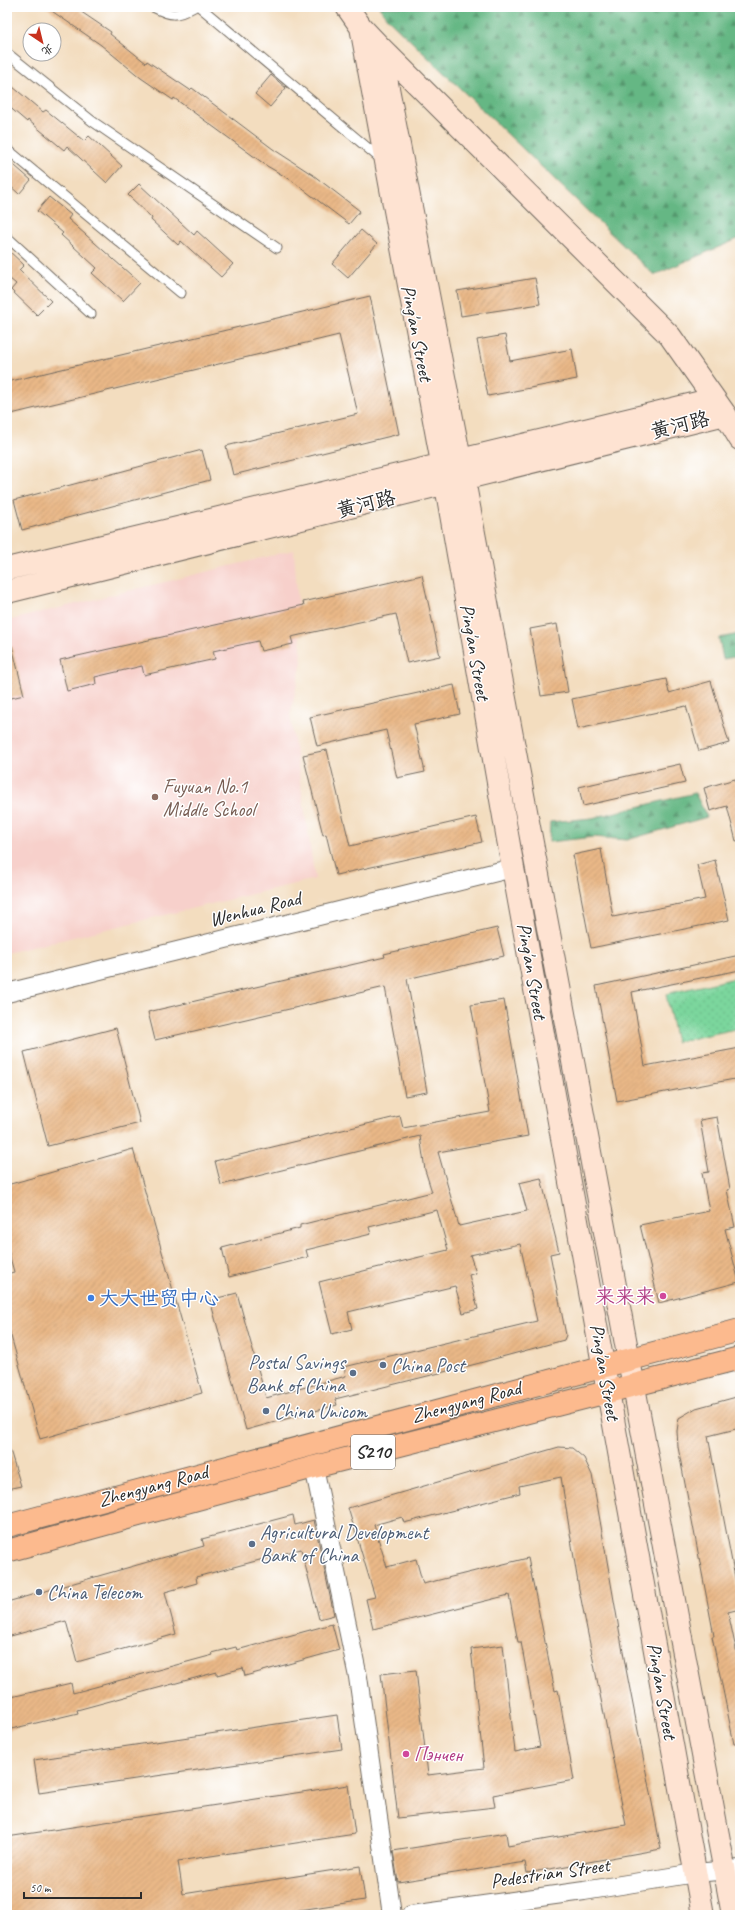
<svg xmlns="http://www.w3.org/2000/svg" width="747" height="1922" font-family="Caveat,'LXGW WenKai TC',sans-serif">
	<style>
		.built { fill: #f7d0cb }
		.grass { fill: url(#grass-dots); stroke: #548064 }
		.forest { fill: url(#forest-firs); stroke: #487158 }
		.building { fill: url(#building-hatch) }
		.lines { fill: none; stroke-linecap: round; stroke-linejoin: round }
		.lane-casing { stroke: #71695f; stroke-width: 11 }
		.street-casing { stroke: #71695f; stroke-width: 20 }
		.secondary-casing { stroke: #71695f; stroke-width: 24 }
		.primary-casing { stroke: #71695f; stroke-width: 24 }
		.lane { stroke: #fff; stroke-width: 9 }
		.street { stroke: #fff; stroke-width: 18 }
		.secondary { stroke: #fee3d2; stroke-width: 22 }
		.primary { stroke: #fcba8e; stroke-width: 22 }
		.education-dot { fill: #8d6e63; stroke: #fff; stroke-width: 1.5 }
		.hotel-dot { fill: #d1479c; stroke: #fff; stroke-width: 1.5 }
		.shop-dot { fill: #3f7fe0; stroke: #fff; stroke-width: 1.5 }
		.service-dot { fill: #5c6f8a; stroke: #fff; stroke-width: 1.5 }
		.labels { text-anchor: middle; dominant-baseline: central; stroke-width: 3; stroke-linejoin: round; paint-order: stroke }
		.shield { fill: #fff; stroke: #6b6b6b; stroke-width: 1 }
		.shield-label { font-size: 19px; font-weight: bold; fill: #2b2b2b }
		.street-label { font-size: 20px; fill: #2b2b2b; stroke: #fff }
		.education-label { font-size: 20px; fill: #785e54; stroke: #fff; text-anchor: start }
		.hotel-label { font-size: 20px; fill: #b23c85; stroke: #fff; text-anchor: end }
		.shop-label { font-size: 20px; fill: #366cbe; stroke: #fff; text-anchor: start }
		.service-label { font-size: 20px; fill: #4e5e75; stroke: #fff; text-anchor: start }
	</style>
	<defs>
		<pattern id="grass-dots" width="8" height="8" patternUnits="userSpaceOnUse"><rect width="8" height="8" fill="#7cd69d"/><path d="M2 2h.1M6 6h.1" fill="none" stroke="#6bb887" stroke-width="1.8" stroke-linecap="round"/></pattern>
		<pattern id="forest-firs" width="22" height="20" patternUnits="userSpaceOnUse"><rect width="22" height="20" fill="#65b784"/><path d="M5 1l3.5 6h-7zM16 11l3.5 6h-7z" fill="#53956c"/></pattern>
		<pattern id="building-hatch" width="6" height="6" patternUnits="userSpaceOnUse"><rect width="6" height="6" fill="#e9b887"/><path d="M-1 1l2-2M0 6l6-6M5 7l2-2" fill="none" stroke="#c89e75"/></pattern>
	</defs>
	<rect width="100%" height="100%" fill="#fff"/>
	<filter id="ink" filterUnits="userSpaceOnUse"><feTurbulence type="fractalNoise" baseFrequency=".025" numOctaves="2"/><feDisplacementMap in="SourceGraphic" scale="8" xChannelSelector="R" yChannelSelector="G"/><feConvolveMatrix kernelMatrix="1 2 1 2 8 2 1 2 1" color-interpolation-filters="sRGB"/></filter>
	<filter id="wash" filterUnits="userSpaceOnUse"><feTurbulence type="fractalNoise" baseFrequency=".012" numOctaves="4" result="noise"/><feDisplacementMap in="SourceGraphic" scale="16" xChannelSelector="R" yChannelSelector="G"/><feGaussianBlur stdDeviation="0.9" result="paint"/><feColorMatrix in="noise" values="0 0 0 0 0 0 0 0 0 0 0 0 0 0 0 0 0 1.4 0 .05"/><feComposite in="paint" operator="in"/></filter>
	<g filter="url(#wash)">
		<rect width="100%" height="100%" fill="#f3ddbf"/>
		<path class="built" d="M294,550L302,662L290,715L315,879L7,953V621Z"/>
		<path class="grass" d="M740,977V1028L676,1042L666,994Z"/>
		<path class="forest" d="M379,7H740V238L654,275L387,18Z
			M740,634V656L723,659L719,638Z
			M695,793L707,817L627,840L594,837L549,842L550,822L592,818Z"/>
		<g id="blocks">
			<path class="building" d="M46,7H74L111,32L110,34L146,63L147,61L190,90L192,88L273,149L313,175L360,211L349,224L291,180L267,166L174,98L173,100L141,78L101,45Z
				M271,75L286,88L270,107L255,94Z
				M7,82L43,112L46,110L84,141L89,136L122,166L107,183L67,146L64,150L28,120L27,122L7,105Z
				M7,159L31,180L19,194L7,183Z
				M139,184L194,235L197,231L233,264L221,277L181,241L178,245L151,220L152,218L128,195Z
				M49,197L71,215L68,219L140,283L123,301L92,273L97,268L61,235L63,233L37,211Z
				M361,230L377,244L348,278L332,264Z
				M7,249L24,265L19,270L51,301L37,315L11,290L16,284L10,279L7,282Z
				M535,278L540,304L461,316L457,291Z
				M370,296L399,434L233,475L226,446L358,414L339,335L7,415V382Z
				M505,335L510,361L572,349L577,379L488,396L477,340Z
				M202,450L210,480L22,530L14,500Z
				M422,575L440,656L407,663L396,614L291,637L293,644L261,651L258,641L213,651L215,659L144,675L142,666L95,677L96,684L67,691L60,660L304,605L303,602Z
				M557,624L568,692L541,696L530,629Z
				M12,646L24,695L7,699V647Z
				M666,679L669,693L711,681L729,743L699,751L686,706L578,729L572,699Z
				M454,685L460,714L414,724L425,772L397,778L386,730L317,746L310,717Z
				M327,750L350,846L476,817L482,842L336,875L326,834L323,835L303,755Z
				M680,764L685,783L583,806L579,787Z
				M735,779L740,797V840L736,841L727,806L710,811L704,788Z
				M601,849L613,917L705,899L697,865L715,860L729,920L591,948L573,855Z
				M497,928L504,956L407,979L427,1092L405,1096L385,987L155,1040L148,1012L385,957L384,954Z
				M740,955V970L632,992L645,1066L740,1048V1078L617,1101L596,986Z
				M504,1000L528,1136L438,1152L459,1226L527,1211L519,1183L541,1178L559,1252L550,1254L566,1335L564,1340L476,1364L335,1399L337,1405L246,1430L210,1300L237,1293L266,1398L346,1376L344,1367L537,1321L520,1244L470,1255L476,1273L469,1275L478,1309L463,1313L455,1286L348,1312L352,1329L332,1334L319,1282L448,1250L437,1210L369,1227L371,1234L306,1250L308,1257L229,1277L222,1248L300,1228V1225L432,1192L425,1170L420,1136L221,1185L215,1161L400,1116L403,1128L490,1112L471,1005Z
				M116,1028L140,1123L48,1146L24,1052Z
				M717,1117L730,1189L727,1190L735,1227L725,1229L739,1282L659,1303L640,1225L709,1211L702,1173L709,1172L700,1120Z
				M133,1149L202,1393L40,1439L7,1322V1274L14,1272L7,1246V1185Z
				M740,1396V1428L708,1436L740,1604V1609L728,1612L740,1668V1744H734L712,1636H714L678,1447L677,1431L679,1418L696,1408Z
				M559,1447L572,1448L584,1458L592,1475L626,1669L661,1849L527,1873L525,1862L398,1882L393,1851L506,1833L508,1846L626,1825L579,1589L561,1477L519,1486L520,1493L404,1523L402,1517L374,1525L387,1567L416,1559L423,1584L528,1558L555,1691L558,1690L574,1780L493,1795L495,1807L398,1818L381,1674L416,1670L428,1775L484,1768L471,1649L503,1645L515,1752L540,1747L521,1642H518L509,1595L373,1629L366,1599L375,1597L348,1508Z
				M7,1450H10L21,1486L7,1489Z
				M293,1515L295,1525L314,1520L334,1615L319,1619L301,1549L196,1577L197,1583L165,1592L176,1634L77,1662L66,1621L7,1637V1602L204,1546L202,1539Z
				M332,1624L339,1650L245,1676L243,1668L217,1675V1672L77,1710L78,1713L7,1730V1698L71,1683L73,1693L213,1655L212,1653L236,1647L237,1650Z
				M337,1715L342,1749L39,1793L34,1760Z
				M348,1785L355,1834L178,1861L183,1894L360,1866L365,1900L267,1915H7V1837Z"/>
		</g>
	</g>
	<g filter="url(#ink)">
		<use href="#blocks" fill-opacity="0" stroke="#71695f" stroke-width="1"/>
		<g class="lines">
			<g class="lane-casing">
				<path id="lane" d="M153,7C171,16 176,17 194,7
					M200,7L382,160
					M7,53L92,121L277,248
					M7,149L181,293
					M7,237L91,314"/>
			</g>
			<g class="street-casing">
				<path id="street" d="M7,993L513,868
					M314,1467L358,1677L392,1915
					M411,1915L584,1891L695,1873L740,1869"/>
			</g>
			<g class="secondary-casing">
				<path id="secondary" d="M347,7L361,27L380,47L670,336L725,414L740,439
					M361,27L442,463L513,868L703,1915
					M380,47L464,480L733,1915
					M7,569L714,399
					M7,592L725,414"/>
			</g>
			<g class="primary-casing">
				<path id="primary" d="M7,1526L740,1330
					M7,1551L314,1467L740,1358"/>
			</g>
			<use href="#lane" class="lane"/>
			<use href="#street" class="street"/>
			<use href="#secondary" class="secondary"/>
			<use href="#primary" class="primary"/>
		</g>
	</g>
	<circle class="education-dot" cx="155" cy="797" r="4"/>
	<g class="hotel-dot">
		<circle cx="663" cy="1296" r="4"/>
		<circle cx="406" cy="1754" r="4"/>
	</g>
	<circle class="shop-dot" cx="91" cy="1298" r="4"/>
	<g class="service-dot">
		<circle cx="383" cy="1365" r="4"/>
		<circle cx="353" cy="1373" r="4"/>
		<circle cx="266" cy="1411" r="4"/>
		<circle cx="252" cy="1544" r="4"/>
		<circle cx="39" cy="1592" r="4"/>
	</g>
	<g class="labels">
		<rect class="shield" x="351" y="1435" width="44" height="34" rx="3"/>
		<g class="shield-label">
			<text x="373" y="1452">S210</text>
		</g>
		<g class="street-label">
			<text transform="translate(417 333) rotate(79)">Ping'an Street</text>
			<text transform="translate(680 425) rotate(-14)">黄河路</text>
			<text transform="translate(366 504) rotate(-14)">黄河路</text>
			<text transform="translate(475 652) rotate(80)">Ping'an Street</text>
			<text transform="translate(255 909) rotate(-14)">Wenhua Road</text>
			<text transform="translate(532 971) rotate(80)">Ping'an Street</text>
			<text transform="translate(605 1372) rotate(80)">Ping'an Street</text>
			<text transform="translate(466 1402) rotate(-15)">Zhengyang Road</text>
			<text transform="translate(153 1486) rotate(-15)">Zhengyang Road</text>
			<text transform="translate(662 1691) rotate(80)">Ping'an Street</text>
			<text transform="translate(550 1873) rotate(-8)">Pedestrian Street</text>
		</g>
		<g class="education-label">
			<text x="163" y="786">Fuyuan No.1<tspan x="163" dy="23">Middle School</tspan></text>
		</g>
		<g class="hotel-label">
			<text x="655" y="1296">来来来</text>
			<text x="414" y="1754" text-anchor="start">Пэнчен</text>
		</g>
		<g class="shop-label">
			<text x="99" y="1298">大大世贸中心</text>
		</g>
		<g class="service-label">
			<text x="345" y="1362" text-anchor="end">Postal Savings<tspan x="345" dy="23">Bank of China</tspan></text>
			<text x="391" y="1365">China Post</text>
			<text x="274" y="1411">China Unicom</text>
			<text x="260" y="1532">Agricultural Development<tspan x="260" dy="23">Bank of China</tspan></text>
			<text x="47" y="1592">China Telecom</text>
		</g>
	</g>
	<rect width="747" height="1922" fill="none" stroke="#fff" stroke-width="24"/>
	<g transform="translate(42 42) rotate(145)"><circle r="19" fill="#ffffff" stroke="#aaaaaa"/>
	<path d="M0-3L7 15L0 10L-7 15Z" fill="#c8321e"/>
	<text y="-6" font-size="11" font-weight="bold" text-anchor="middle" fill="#2b2b2b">北</text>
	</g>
	<path d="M24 1892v6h117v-6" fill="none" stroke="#2b2b2b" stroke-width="2"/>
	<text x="30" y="1892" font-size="12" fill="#2b2b2b" stroke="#ffffff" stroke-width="3" paint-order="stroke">50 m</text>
</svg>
